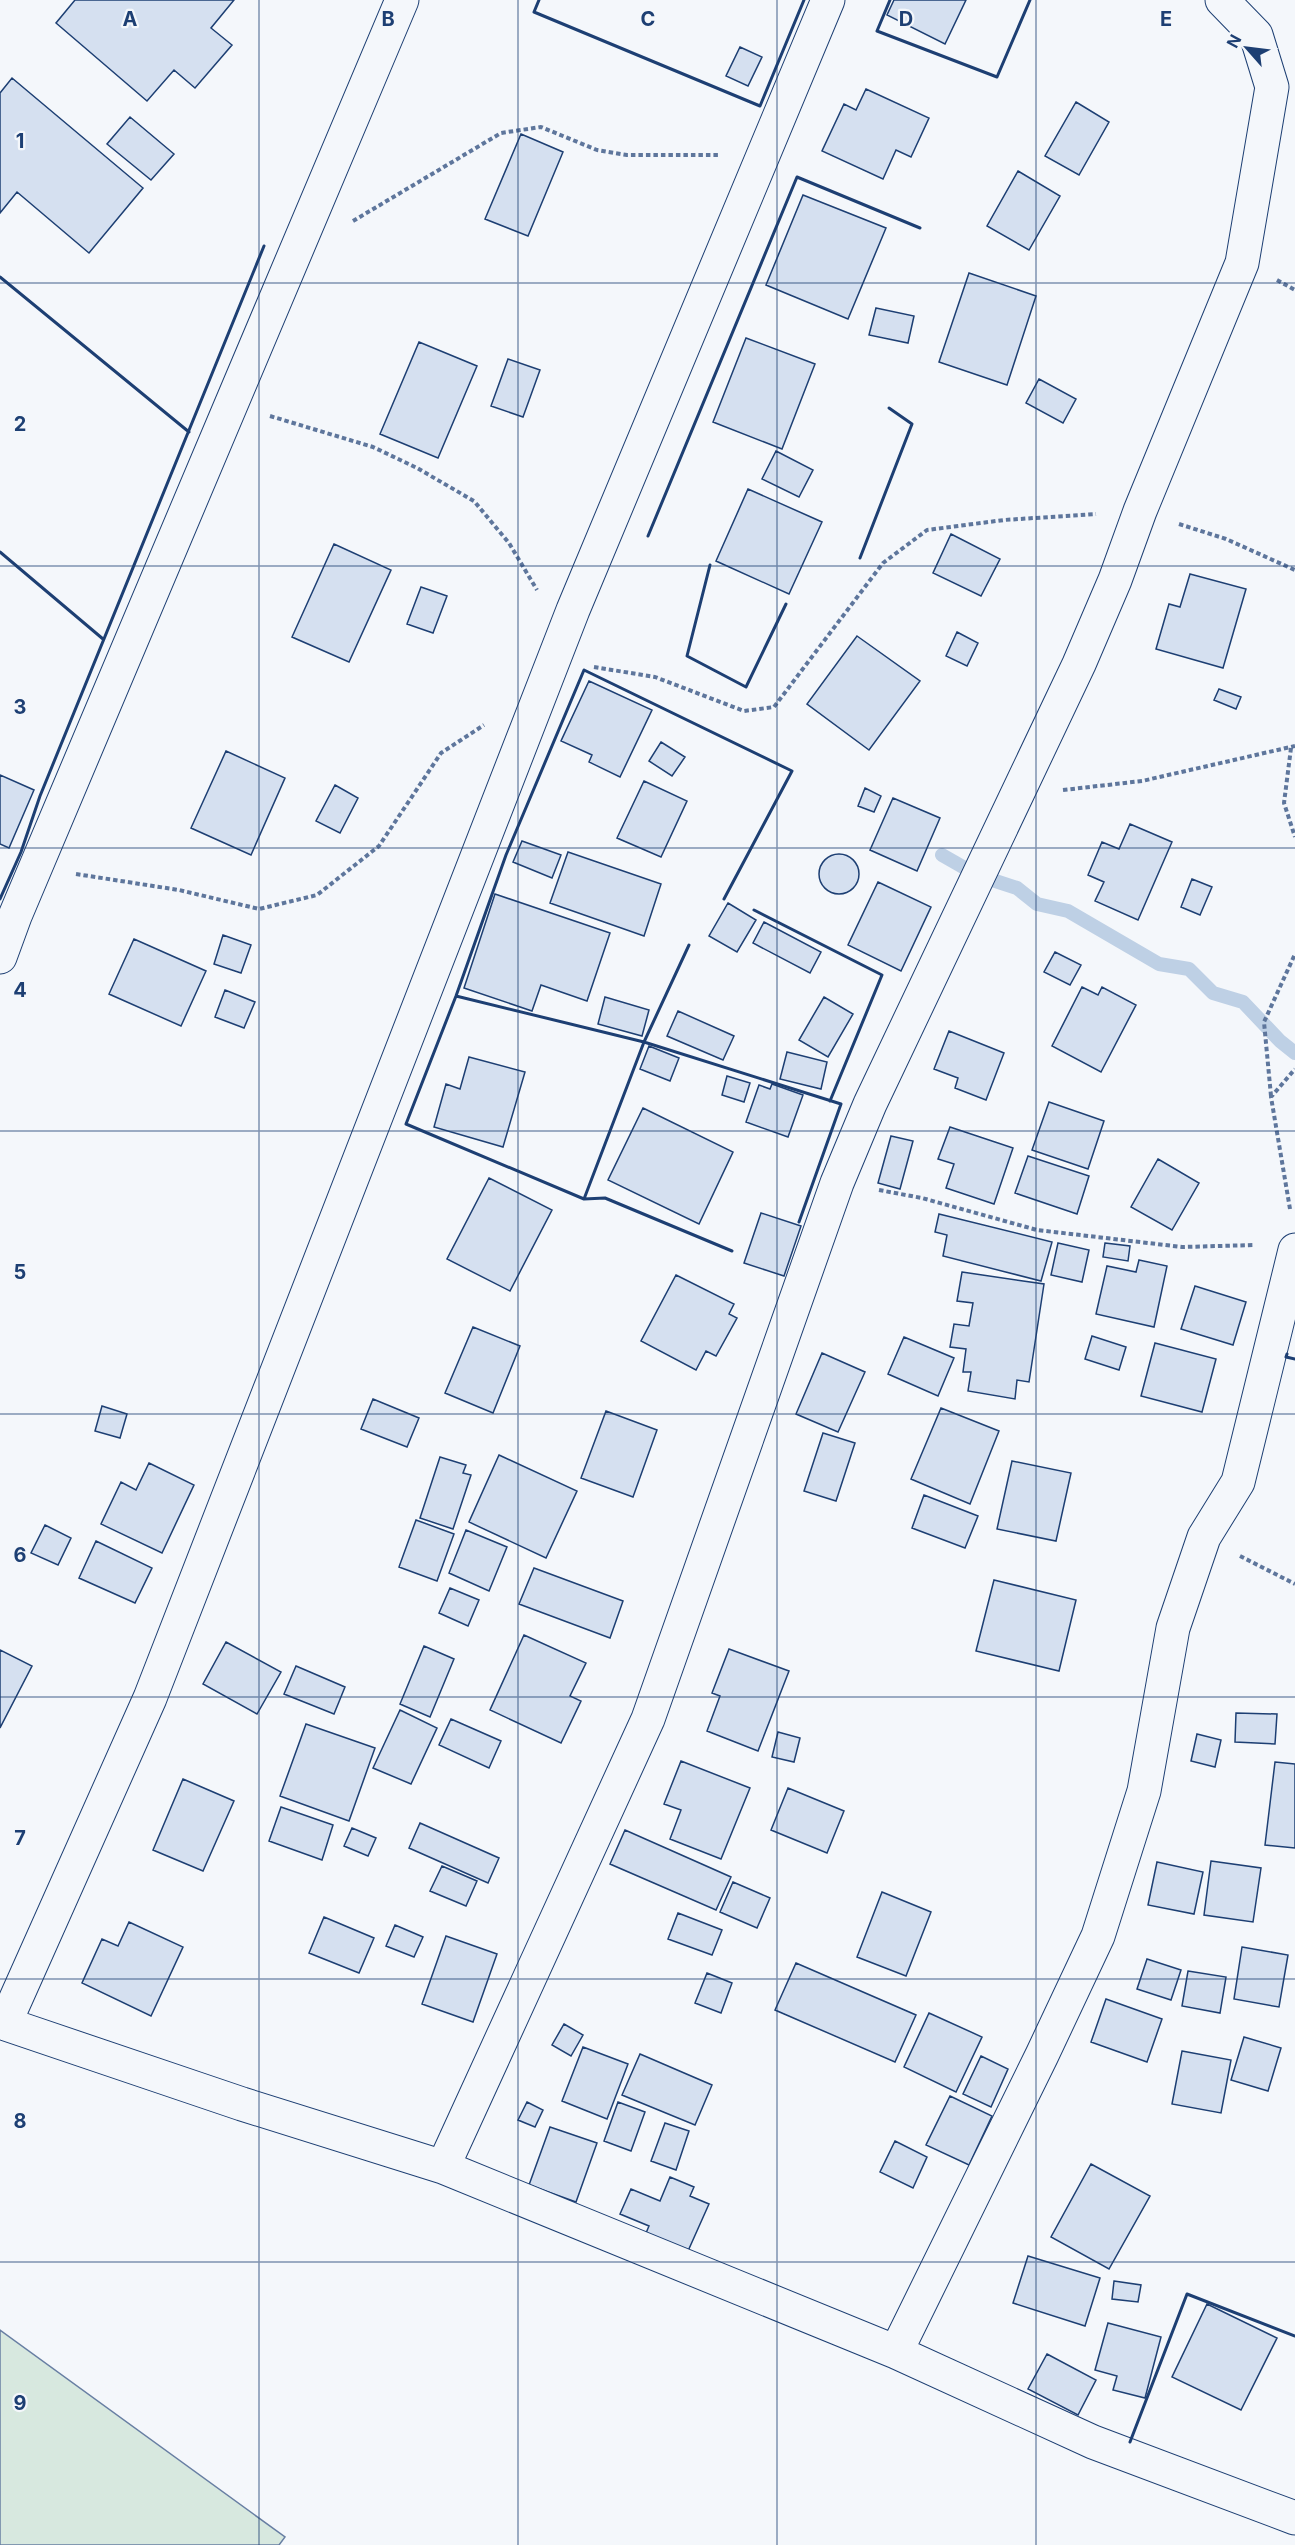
<svg xmlns="http://www.w3.org/2000/svg" width="1295" height="2545" font-family="Inter,sans-serif">
	<style>
		.green { fill: #d7e8df; stroke: #687fa3; stroke-width: 1.5 }
		.lines { fill: none; stroke-linecap: round; stroke-linejoin: round }
		.stream { stroke: #bed0e5; stroke-width: 14 }
		.building { fill: #d5e0f0; stroke: #1d3f73; stroke-width: 1.5 }
		.minor-casing { stroke: #1d3f73; stroke-width: 35 }
		.path { stroke: #5e769c; stroke-width: 4; stroke-dasharray: 4.5 3; stroke-linecap: butt }
		.minor { stroke: #f4f7fb; stroke-width: 33 }
		.wall { stroke: #1d3f73; stroke-width: 3 }
		.grid { fill: none; stroke: #1d3f73; stroke-width: 1.5; stroke-opacity: 0.55 }
		.grid-label { font-size: 20px; text-anchor: middle; font-weight: bold; fill: #1d3f73; stroke: #f4f7fb; stroke-width: 4.5; stroke-linejoin: round; paint-order: stroke }
	</style>
	<rect width="100%" height="100%" fill="#f4f7fb"/>
	<path class="green" d="M0,2330L285,2537L279,2545H0Z"/>
	<g class="lines">
		<path class="stream" d="M942,855L977,875L1017,888L1037,904L1068,911L1159,964L1189,969L1213,993L1243,1002L1280,1041L1295,1053"/>
	</g>
	<path class="building" d="M75,0H234L211,28L232,45L195,88L174,70L147,101L56,23Z
		M894,0H966L945,44L887,15Z
		M740,47L762,57L748,86L726,76Z
		M12,78L143,188L89,253L17,192L0,213V93Z
		M866,89L929,118L911,157L896,150L883,179L822,151L844,104L856,110Z
		M1076,102L1109,122L1079,175L1045,156Z
		M130,117L174,154L151,180L107,144Z
		M521,134L563,152L528,236L485,219Z
		M1018,171L1060,196L1029,250L987,226Z
		M803,195L886,228L848,319L766,285Z
		M969,273L1036,296L1007,385L939,362Z
		M876,308L914,316L908,343L869,335Z
		M746,338L815,364L782,449L713,422Z
		M419,342L477,366L438,458L380,434Z
		M508,359L540,370L523,417L491,406Z
		M1039,379L1076,399L1063,423L1026,403Z
		M776,451L813,470L799,497L762,479Z
		M748,489L822,522L789,594L716,561Z
		M951,534L1000,559L981,596L933,573Z
		M334,544L391,570L349,662L292,637Z
		M1190,574L1246,589L1223,668L1156,649L1169,604L1180,607Z
		M421,587L447,596L433,633L407,624Z
		M957,632L978,643L967,666L946,656Z
		M857,636L920,681L869,750L807,704Z
		M589,681L652,710L620,777L589,762L592,755L561,741Z
		M1219,689L1241,697L1236,709L1214,700Z
		M661,742L685,757L672,776L649,761Z
		M226,751L285,778L251,855L191,828Z
		M0,775L34,790L9,848L0,844Z
		M644,781L687,801L661,857L617,838Z
		M335,785L358,798L340,833L316,821Z
		M865,788L881,796L874,812L858,806Z
		M893,798L940,818L917,871L870,850Z
		M1130,824L1172,842L1138,920L1095,901L1104,882L1088,875L1102,842L1119,849Z
		M522,841L561,855L552,878L513,862Z
		M568,852L661,884L644,936L550,903Z
		M819 874a20 20 0 1 1 40 0a20 20 0 1 1-40 0Z
		M1192,879L1212,887L1200,915L1181,907Z
		M878,882L931,907L901,971L848,945Z
		M495,894L610,933L587,1001L541,985L532,1011L464,988Z
		M728,903L756,920L737,952L709,936Z
		M764,922L821,952L810,973L753,943Z
		M223,935L251,945L241,973L214,964Z
		M134,939L206,971L181,1026L109,994Z
		M1055,952L1081,965L1070,985L1044,972Z
		M1082,987L1098,995L1102,987L1136,1005L1101,1072L1052,1046Z
		M225,990L255,1002L244,1028L215,1017Z
		M605,997L649,1010L642,1036L598,1024Z
		M824,997L853,1014L828,1057L799,1040Z
		M678,1011L734,1036L723,1060L667,1036Z
		M949,1031L1004,1053L986,1100L955,1088L958,1078L934,1069Z
		M649,1046L679,1058L670,1081L640,1069Z
		M787,1052L827,1062L821,1089L780,1079Z
		M469,1057L525,1072L503,1147L434,1127L446,1084L460,1089Z
		M727,1076L750,1083L744,1102L722,1095Z
		M772,1084L803,1095L788,1137L746,1122L759,1085L770,1089Z
		M1049,1102L1104,1121L1088,1169L1032,1150Z
		M643,1108L733,1152L699,1224L608,1180Z
		M950,1127L1013,1148L994,1204L946,1188L954,1164L938,1159Z
		M891,1136L913,1141L900,1189L878,1183Z
		M1028,1156L1089,1176L1077,1214L1015,1193Z
		M1158,1159L1199,1183L1172,1230L1131,1207Z
		M489,1178L552,1210L510,1291L447,1259Z
		M761,1213L801,1226L784,1276L744,1263Z
		M939,1214L1052,1242L1041,1281L943,1256L947,1235L935,1232Z
		M1058,1243L1089,1250L1082,1282L1051,1275Z
		M1105,1243L1130,1246L1128,1261L1103,1257Z
		M1139,1260L1167,1266L1154,1327L1096,1314L1107,1266L1136,1272Z
		M962,1272L1044,1284L1029,1382L1017,1380L1015,1399L968,1391L971,1372H963L966,1349L950,1347L954,1324L969,1326L973,1303L957,1301Z
		M676,1275L734,1304L729,1314L737,1318L716,1356L706,1351L696,1370L641,1341Z
		M1195,1286L1246,1302L1233,1345L1181,1329Z
		M473,1327L520,1346L493,1413L445,1393Z
		M1092,1336L1126,1347L1119,1370L1085,1359Z
		M904,1337L954,1358L938,1396L888,1374Z
		M1155,1343L1216,1359L1202,1412L1141,1396Z
		M822,1353L865,1372L838,1432L796,1414Z
		M373,1399L419,1418L407,1447L361,1429Z
		M102,1406L127,1414L120,1438L95,1431Z
		M941,1408L999,1431L970,1504L911,1479Z
		M606,1411L657,1430L633,1497L581,1478Z
		M823,1433L855,1443L836,1501L804,1491Z
		M499,1455L577,1491L546,1558L469,1522Z
		M440,1457L466,1465L463,1473L471,1475L453,1529L420,1518Z
		M1012,1461L1071,1473L1056,1541L997,1529Z
		M149,1463L194,1485L162,1553L101,1524L121,1482L136,1490Z
		M924,1495L978,1516L965,1548L912,1528Z
		M416,1520L454,1534L437,1581L399,1567Z
		M45,1525L71,1538L58,1565L31,1553Z
		M466,1530L507,1547L489,1591L449,1573Z
		M96,1541L152,1568L135,1603L79,1578Z
		M534,1568L623,1601L610,1638L519,1604Z
		M994,1580L1076,1600L1059,1671L976,1651Z
		M450,1588L479,1600L468,1626L439,1613Z
		M524,1635L586,1663L570,1696L581,1701L561,1743L490,1710Z
		M226,1642L281,1672L257,1714L203,1684Z
		M424,1646L454,1659L430,1717L400,1704Z
		M729,1649L789,1671L758,1751L707,1731L720,1696L712,1693Z
		M0,1650L32,1666L0,1728Z
		M296,1666L345,1687L334,1714L284,1694Z
		M400,1710L437,1728L411,1784L373,1768Z
		M1236,1713L1277,1714L1275,1744L1235,1742Z
		M451,1719L501,1741L489,1768L439,1745Z
		M306,1724L375,1748L349,1821L280,1796Z
		M778,1732L800,1738L794,1762L772,1757Z
		M1197,1734L1221,1740L1215,1767L1191,1761Z
		M681,1761L750,1788L721,1859L670,1839L681,1810L664,1804Z
		M1275,1762L1295,1764V1848L1265,1845Z
		M183,1779L234,1801L203,1871L153,1850Z
		M788,1788L844,1811L827,1853L771,1830Z
		M281,1807L333,1825L322,1860L269,1841Z
		M420,1823L499,1858L488,1883L409,1848Z
		M352,1828L376,1838L368,1856L344,1846Z
		M625,1830L731,1877L716,1910L610,1864Z
		M1211,1861L1261,1868L1253,1922L1204,1915Z
		M1157,1862L1203,1872L1194,1914L1148,1905Z
		M442,1866L477,1881L466,1906L430,1891Z
		M733,1882L770,1898L757,1928L720,1912Z
		M882,1892L931,1912L906,1976L857,1957Z
		M678,1913L722,1930L712,1955L668,1939Z
		M324,1917L374,1938L359,1973L309,1953Z
		M129,1922L183,1947L151,2016L82,1983L102,1939L118,1946Z
		M395,1925L423,1937L414,1957L386,1946Z
		M446,1936L497,1954L473,2022L422,2004Z
		M1242,1947L1288,1955L1279,2007L1234,1999Z
		M1147,1959L1181,1970L1171,2000L1137,1989Z
		M796,1963L916,2015L895,2062L775,2010Z
		M1188,1971L1226,1977L1220,2013L1182,2006Z
		M707,1973L732,1983L721,2013L695,2003Z
		M1106,1999L1162,2019L1147,2062L1091,2042Z
		M929,2013L982,2037L956,2092L904,2067Z
		M564,2024L583,2035L571,2056L552,2045Z
		M1244,2037L1281,2048L1268,2091L1231,2080Z
		M583,2047L628,2064L607,2119L562,2101Z
		M1182,2051L1231,2060L1221,2113L1172,2104Z
		M640,2054L712,2085L695,2125L622,2095Z
		M981,2056L1008,2069L991,2107L963,2094Z
		M950,2096L992,2116L969,2165L926,2145Z
		M527,2102L543,2110L535,2127L518,2120Z
		M618,2102L645,2112L631,2151L604,2141Z
		M665,2123L689,2131L676,2170L651,2161Z
		M550,2127L597,2143L576,2202L529,2185Z
		M895,2141L927,2157L913,2188L880,2172Z
		M1091,2164L1150,2196L1109,2269L1051,2237Z
		M670,2177L694,2187L690,2196L709,2204L688,2251L646,2233L649,2226L620,2214L631,2189L660,2201Z
		M1028,2256L1100,2278L1085,2326L1013,2303Z
		M1114,2281L1141,2285L1138,2302L1112,2299Z
		M1207,2304L1277,2338L1241,2410L1172,2377Z
		M1108,2323L1161,2337L1145,2398L1113,2390L1117,2376L1095,2370Z
		M1047,2354L1096,2380L1078,2415L1028,2389Z"/>
	<g class="lines">
		<g class="minor-casing">
			<path id="minor" d="M0,957L15,916L402,0
				M0,2022L242,2104L443,2167L896,2352L1093,2442L1295,2518
				M5,2023L150,1698L573,610L828,0
				M443,2167L648,1719L837,1183L870,1104L1079,664L1115,580L1140,511L1242,263L1272,87L1256,35L1222,0
				M896,2352L1042,2055L1098,1936L1144,1791L1173,1628L1204,1537L1238,1482L1295,1250"/>
		</g>
		<path class="path" d="M353,221L501,133L541,127L597,150L627,155H718
			M1277,280L1295,290
			M270,416L373,447L417,468L474,501L509,543L537,590
			M1179,524L1226,539L1295,570
			M594,667L655,677L744,711L774,707L883,563L927,530L1004,520L1096,514
			M1291,748L1284,803L1295,837
			M1063,790L1142,781L1295,746
			M76,874L179,890L259,909L317,895L379,846L441,753L484,725
			M1271,1096L1264,1022L1295,954
			M879,1190L922,1198L1037,1230L1182,1247L1255,1245
			M1290,1209L1271,1097L1295,1069
			M1240,1556L1295,1584"/>
		<use href="#minor" class="minor"/>
		<path class="wall" d="M539,0L534,12L760,106L804,0
			M890,0L877,31L997,77L1030,0
			M0,277L189,432
			M648,536L797,177L920,228
			M0,552L103,639
			M860,558L912,424L889,408
			M710,565L687,656L746,687L786,604
			M0,899L21,852L40,796L264,246
			M754,910L882,975L830,1101
			M689,945L644,1042L584,1199L406,1124L456,996L506,855L584,670L792,771L724,899
			M456,996L644,1042L841,1104L799,1222
			M584,1199L605,1198L732,1251
			M1287,1354L1286,1357L1295,1359
			M1130,2442L1187,2294L1295,2336"/>
	</g>
	<path class="grid" d="M259,0V2545M518,0V2545M777,0V2545M1036,0V2545M0,283H1295M0,566H1295M0,848H1295M0,1131H1295M0,1414H1295M0,1697H1295M0,1979H1295M0,2262H1295"/>
	<g class="grid-label">
		<text x="130" y="26">A</text>
		<text x="388" y="26">B</text>
		<text x="648" y="26">C</text>
		<text x="906" y="26">D</text>
		<text x="1166" y="26">E</text>
		<text x="20" y="148">1</text>
		<text x="20" y="431">2</text>
		<text x="20" y="714">3</text>
		<text x="20" y="997">4</text>
		<text x="20" y="1279">5</text>
		<text x="20" y="1562">6</text>
		<text x="20" y="1845">7</text>
		<text x="20" y="2128">8</text>
		<text x="20" y="2410">9</text>
	</g>
	<g transform="translate(1247 48) rotate(298)" stroke="#f4f7fb" stroke-width="4.5" paint-order="stroke">
	<path d="M0-4.5L10 22L0 15L-10 22Z" fill="#1d3f73"/>
	<text y="-9" font-size="16" font-weight="bold" text-anchor="middle" fill="#1d3f73">N</text>
	</g>
</svg>
